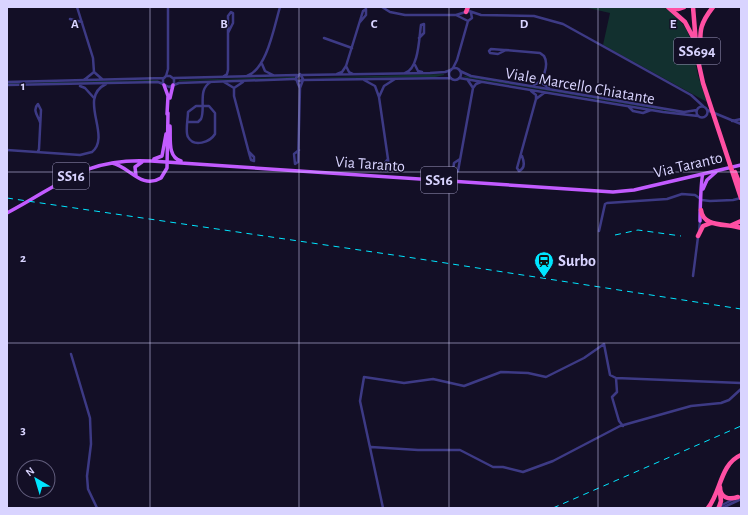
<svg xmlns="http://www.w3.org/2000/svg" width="748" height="515" font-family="'Alegreya Sans',sans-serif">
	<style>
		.green { fill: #12302f }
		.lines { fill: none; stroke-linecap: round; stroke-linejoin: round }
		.minor { stroke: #3d3a85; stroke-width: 2.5 }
		.major { stroke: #c25bff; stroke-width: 3.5 }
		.highway { stroke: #ff4fa3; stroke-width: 4.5 }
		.rail { stroke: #00e5ff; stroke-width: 1; stroke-dasharray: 6 5; stroke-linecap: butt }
		.grid { fill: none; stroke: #d9d4ff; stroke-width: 1; stroke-opacity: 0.55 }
		.labels { text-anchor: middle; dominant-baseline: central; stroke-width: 3; stroke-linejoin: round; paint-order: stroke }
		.shield { fill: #130f26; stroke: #9e99be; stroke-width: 1 }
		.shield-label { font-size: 15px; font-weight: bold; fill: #d9d4ff }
		.street-label { font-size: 16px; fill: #d9d4ff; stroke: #130f26 }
		.poi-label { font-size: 16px; font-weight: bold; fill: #d9d4ff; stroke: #130f26; text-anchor: start }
		.grid-label { font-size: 13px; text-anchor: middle; font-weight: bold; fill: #d9d4ff; stroke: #130f26; stroke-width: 3; stroke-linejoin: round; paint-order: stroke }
	</style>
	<rect width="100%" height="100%" fill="#130f26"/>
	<path class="green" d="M584,7H665C692,29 689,34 696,66C698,78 703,90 707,102L603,45L610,13Z
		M444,74V75L435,77L304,78Z
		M465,76L685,113V114L464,77Z
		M295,77V78L179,81V80Z
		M158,80V81L7,84V83Z"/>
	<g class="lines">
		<path class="minor" d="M77,7L93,58L94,72L102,79
			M382,7L390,12L405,15H456L469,11L481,15L534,16L563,24L691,95L703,106
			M456,15L468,21L472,18L471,13
			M70,19L82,22
			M324,38L352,48
			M491,49L504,50H506L498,54L490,53L489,51Z
			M506,50L540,53L544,56C549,64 544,82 534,85
			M262,64L265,71L273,75
			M415,65L418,71L422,72
			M346,66L349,72L353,74
			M453,68L457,60L468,21
			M449 74a6 6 0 1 1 12 0a6 6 0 1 1-12 0Z
			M460,71L471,76L684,112L697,110
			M405,73C419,69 419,37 421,25L424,24V33L419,38
			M337,74L342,72L346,66L363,11L366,9V15L360,22
			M302,75L430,73L445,72L451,70
			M166,76L168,69V7
			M247,76C267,69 274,27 280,7
			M223,77L227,74L228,70V16L231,12L233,13V23L228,33
			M174,78L297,75
			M459,78L663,112L698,116
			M467,79L473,88L476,84L481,82
			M84,80L94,72
			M364,80L375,86L379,97L388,159L389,168L386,171L384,169L383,165L388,159
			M542,80L543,84L549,88
			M7,82L164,78
			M224,82L234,88V96L249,153L251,160L254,161V157L249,152
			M174,83V79L170,76H166L163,79V84L169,87L179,83L294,79C296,80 298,81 300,81L303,79L300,74L296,78C297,81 298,85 300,88
			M7,85L158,82L163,84
			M80,86L85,88L94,98
			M234,88L243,82
			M531,91L536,95V99
			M379,97L384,86L395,79
			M196,106H209L215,113V134C210,142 194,148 188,137C185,132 188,119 188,112Z
			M696.5 112a5.5 5.5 0 1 1 11 0a5.5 5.5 0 1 1-11 0Z
			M629,107L633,111L643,113L651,110
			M707,110L741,124
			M732,121L741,119V124
			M188,122H198L201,119C206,108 197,89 211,82
			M7,150L80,155L92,152C112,136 77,98 106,84
			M299,150L294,154L295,164L298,162L300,88L303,80L451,78
			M38,152L39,149L41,110L38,104C32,110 38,116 40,122
			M522,156C524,161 526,168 519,171L517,168L536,99L544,93
			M460,159L454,163L453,171L455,173L458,171L473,88
			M599,231L605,204L607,203L667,199L682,194L695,195L702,200L710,201L733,200L741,198
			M699,232L700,221
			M693,276L698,237
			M71,354L90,418L91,444L87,476L88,489L97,508
			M616,378L741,383
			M371,447L418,450H460L493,467H503L523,472L553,461L620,426L691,406L721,403L729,400L741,389
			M383,508L360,401L364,377L404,383L433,379L464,386L501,372L528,373L546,377L584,358L604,344L610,375L616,378L617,392L612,397L619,421L623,426
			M716,508L734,499
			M722,508L739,500"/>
		<path class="major" d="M164,85L168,96L167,114
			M170,98L173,85
			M170,126C171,138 167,157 181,161
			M154,159L162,156L166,134
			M112,163C129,166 141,190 161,178L167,168L168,113
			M136,176L135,167L142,162
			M703,189L707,180L716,172
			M7,213C61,185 85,157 151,161L613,192L634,190L741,165
			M700,221C700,214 701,177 703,174"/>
		<path class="highway" d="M668,7L685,22L694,39
			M671,7L678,9L684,7
			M693,7L697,56L703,83L741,198
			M466,12L468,7
			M700,61C702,35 695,30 713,7
			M735,172L741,187
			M701,210C703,228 727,223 741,228
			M732,225L741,221
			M698,236L703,226L711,223
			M720,487C720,498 729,500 738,497
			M719,507L721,501L720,493
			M708,508C721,492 720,464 741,455"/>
		<path class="rail" d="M7,198L407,257L741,309
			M615,235L638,230L681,236
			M553,508L741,426"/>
	</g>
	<path class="grid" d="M150,7V508M299,7V508M449,7V508M598,7V508M7,172H741M7,343H741"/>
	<defs>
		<g id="station-pin" transform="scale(1)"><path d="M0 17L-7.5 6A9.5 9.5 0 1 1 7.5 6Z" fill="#00e5ff" stroke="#130f26"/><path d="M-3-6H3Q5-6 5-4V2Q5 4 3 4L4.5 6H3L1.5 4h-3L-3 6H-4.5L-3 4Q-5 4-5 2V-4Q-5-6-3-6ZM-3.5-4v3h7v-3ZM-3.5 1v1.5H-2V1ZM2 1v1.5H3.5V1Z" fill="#111"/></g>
	</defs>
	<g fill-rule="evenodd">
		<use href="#station-pin" x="544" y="261"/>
	</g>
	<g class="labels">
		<g class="shield">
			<rect x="674" y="38" width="46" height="26" rx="3"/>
			<rect x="53" y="163" width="36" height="26" rx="3"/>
			<rect x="421" y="167" width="36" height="26" rx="3"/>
		</g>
		<g class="shield-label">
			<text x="697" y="51">SS694</text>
			<text x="71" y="176">SS16</text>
			<text x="439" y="180">SS16</text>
		</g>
		<g class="street-label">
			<text transform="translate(580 86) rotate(10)">Viale Marcello Chiatante</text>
			<text transform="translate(370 164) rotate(4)">Via Taranto</text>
			<text transform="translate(688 165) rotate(-13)">Via Taranto</text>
		</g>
		<g class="poi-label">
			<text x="558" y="261">Surbo</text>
		</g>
	</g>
	<g class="grid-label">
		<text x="75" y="28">A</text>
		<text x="224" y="28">B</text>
		<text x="374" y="28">C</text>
		<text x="524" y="28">D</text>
		<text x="673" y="28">E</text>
		<text x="23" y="90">1</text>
		<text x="23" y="262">2</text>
		<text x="23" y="434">3</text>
	</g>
	<rect width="748" height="515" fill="none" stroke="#d9d4ff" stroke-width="16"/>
	<g transform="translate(36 479) rotate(322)"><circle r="19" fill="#130f26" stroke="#625e7d"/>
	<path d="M0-3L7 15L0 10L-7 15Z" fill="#00e5ff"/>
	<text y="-6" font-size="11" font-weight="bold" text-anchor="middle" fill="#d9d4ff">N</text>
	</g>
</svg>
